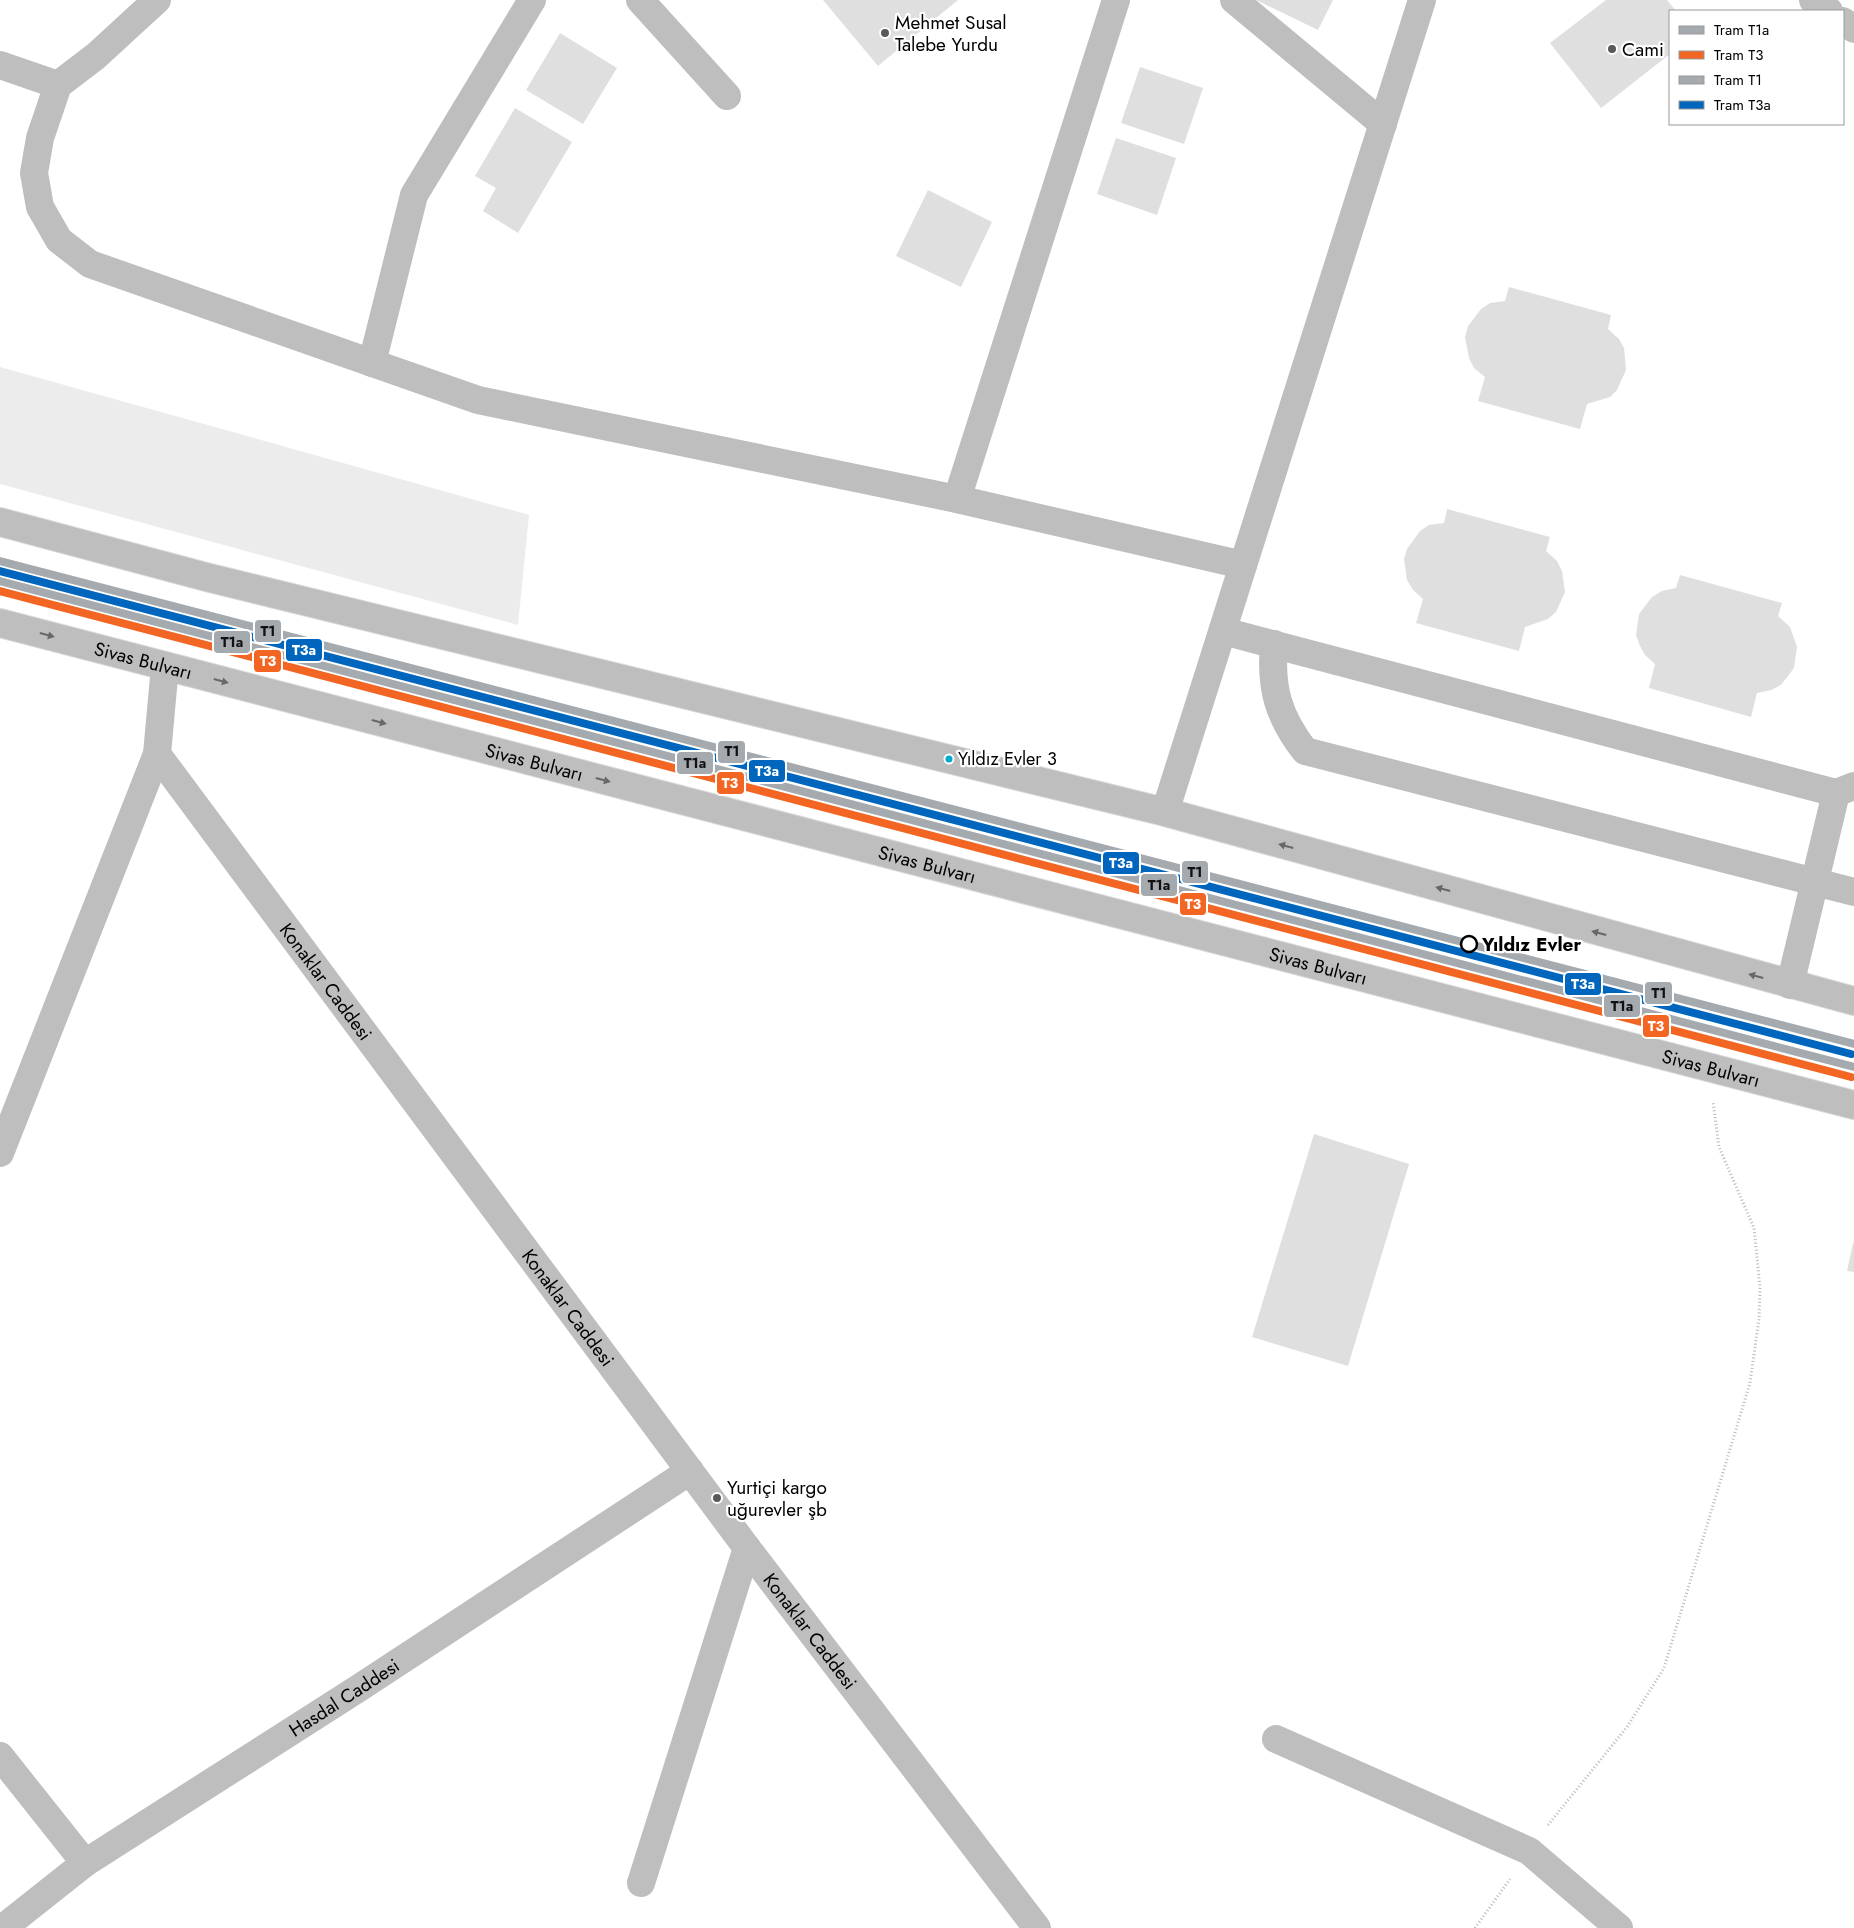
<svg xmlns="http://www.w3.org/2000/svg" width="1854" height="1928" font-family="Jost,sans-serif">
	<style>
		.green { fill: #ececec }
		.building { fill: #dfdfdf }
		.lines { fill: none; stroke-linecap: round; stroke-linejoin: round }
		.trunk-casing { stroke: #dbdbdb; stroke-width: 30 }
		.path { stroke: #b9b9b9; stroke-width: 3; stroke-dasharray: 1 2.5; stroke-linecap: butt }
		.minor { stroke: #bebebe; stroke-width: 28 }
		.tertiary { stroke: #bebebe; stroke-width: 28 }
		.trunk { stroke: #bebebe; stroke-width: 28 }
		.tram-1-casing { stroke: #fff; stroke-width: 11 }
		.tram-2-casing { stroke: #fff; stroke-width: 11 }
		.tram-3-casing { stroke: #fff; stroke-width: 11 }
		.tram-4-casing { stroke: #fff; stroke-width: 11 }
		.tram-1 { stroke: #a5aaaf; stroke-width: 8 }
		.tram-2 { stroke: #f26522; stroke-width: 8 }
		.tram-3 { stroke: #a5aaaf; stroke-width: 8 }
		.tram-4 { stroke: #0065bd; stroke-width: 8 }
		.oneway { fill: #686868 }
		.poi-dot { fill: #595959; stroke: #fff; stroke-width: 2 }
		.bus-dot { fill: #00a9ce; stroke: #fff; stroke-width: 2 }
		.stop-dot { fill: #fff; stroke: #000; stroke-width: 2.5 }
		.labels { text-anchor: middle; dominant-baseline: central; stroke-width: 4.5; stroke-linejoin: round; paint-order: stroke }
		.bus-label { font-size: 18px; fill: #000; stroke: #fff; text-anchor: start }
		.poi-label { font-size: 19px; fill: #000; stroke: #fff; text-anchor: start }
		.street-label { font-size: 19px; fill: #000; stroke: #fff }
		.stop-label { font-size: 19px; font-weight: bold; fill: #000; stroke: #fff; text-anchor: start }
		.line-badge { stroke: #fff; stroke-width: 2 }
		.badge-label { font-size: 14px; text-anchor: middle; font-weight: bold; fill: #fff }
		.pale-badge-label { font-size: 14px; text-anchor: middle; font-weight: bold; fill: #111 }
	</style>
	<rect width="100%" height="100%" fill="#fff"/>
	<path class="green" d="M0,367L529,515L518,625L0,484Z"/>
	<path class="building" d="M823,0H958L878,66Z
		M1256,0H1333L1318,30Z
		M1606,0H1667L1676,11H1670V54L1601,108L1550,43Z
		M560,33L617,68L583,124L526,90Z
		M1140,67L1203,88L1184,144L1121,123Z
		M515,108L572,142L518,233L483,211L496,188L475,176Z
		M1116,138L1176,158L1157,215L1097,194Z
		M928,190L992,222L961,287L896,256Z
		M1509,287L1611,315L1608,329L1619,339L1624,348L1626,370L1617,390L1610,397L1587,404L1580,429L1478,401L1485,377L1474,368L1469,358L1465,337L1468,326L1481,309L1490,303L1505,301Z
		M1447,509L1550,537L1546,551L1557,561L1562,571L1565,592L1556,612L1548,619L1525,627L1519,651L1416,623L1423,599L1413,590L1407,580L1404,559L1407,549L1420,531L1429,525L1444,523Z
		M1680,575L1782,603L1778,616L1790,627L1797,647L1794,668L1781,685L1771,690L1757,693L1751,717L1649,688L1655,664L1645,655L1640,646L1636,635L1639,614L1652,597L1662,591L1676,588Z
		M1314,1134L1409,1164L1348,1366L1252,1337Z
		M1853,1243H1854V1272L1847,1271Z"/>
	<g class="lines">
		<g class="trunk-casing">
			<g id="trunk">
				<path d="M0,522L206,577L1165,812L1854,1001"/>
				<path id="s3" d="M0,623L1854,1105"/>
			</g>
		</g>
		<path class="path" d="M1548,1825L1627,1727L1664,1668L1750,1383L1759,1319L1760,1287L1754,1228L1719,1147L1713,1102
			M1475,1928L1510,1879"/>
		<g class="minor">
			<path d="M157,0L96,56L58,85L40,138L34,173L40,207L59,240L90,264L478,400L957,499L1243,565"/>
			<path d="M640,0L727,96"/>
			<path d="M1234,0L1383,124"/>
			<path d="M1813,0L1829,11"/>
			<path d="M1843,21L1854,29"/>
			<path d="M0,65L58,85"/>
			<path d="M372,363L414,195L532,0"/>
			<path d="M957,499L1116,0"/>
			<path d="M1223,631L1836,793L1854,786"/>
			<path d="M1274,644C1270,688 1278,716 1305,751L1854,892"/>
			<path d="M1790,985L1836,793"/>
			<path d="M0,1153L157,754"/>
			<path d="M1276,1739L1529,1851L1619,1928"/>
			<path d="M0,1756L85,1863"/>
			<path d="M641,1883L747,1548"/>
			<path id="s1" d="M3,1928L85,1863L359,1688L690,1471"/>
		</g>
		<g class="tertiary">
			<path id="s2" d="M165,666L157,754L747,1548L1037,1928"/>
			<path d="M1165,812L1422,0"/>
		</g>
		<use href="#trunk" class="trunk"/>
		<g class="tram-1-casing">
			<path id="tram-1" d="M0,581L1854,1067"/>
		</g>
		<g class="tram-2-casing">
			<path id="tram-2" d="M0,591L1851,1077"/>
		</g>
		<g class="tram-3-casing">
			<path id="tram-3" d="M0,561L1854,1044"/>
		</g>
		<g class="tram-4-casing">
			<path id="tram-4" d="M0,571L1851,1054"/>
		</g>
		<use href="#tram-1" class="tram-1"/>
		<use href="#tram-2" class="tram-2"/>
		<use href="#tram-3" class="tram-3"/>
		<use href="#tram-4" class="tram-4"/>
	</g>
	<defs><path id="oneway-solid" d="M-6-.8H1V-3.2L6.5 0L1 3.2V.8H-6Z" transform="scale(1.25)"/></defs>
	<g class="oneway">
		<use href="#oneway-solid" transform="translate(47 635) rotate(15)"/>
		<use href="#oneway-solid" transform="translate(221 681) rotate(15)"/>
		<use href="#oneway-solid" transform="translate(379 722) rotate(15)"/>
		<use href="#oneway-solid" transform="translate(603 780) rotate(15)"/>
		<use href="#oneway-solid" transform="translate(1286 846) rotate(-165)"/>
		<use href="#oneway-solid" transform="translate(1443 889) rotate(-165)"/>
		<use href="#oneway-solid" transform="translate(1599 933) rotate(-165)"/>
		<use href="#oneway-solid" transform="translate(1756 976) rotate(-165)"/>
	</g>
	<g class="poi-dot">
		<circle cx="885" cy="33" r="5"/>
		<circle cx="1612" cy="49" r="5"/>
		<circle cx="717" cy="1498" r="5"/>
	</g>
	<circle class="bus-dot" cx="949" cy="759" r="4.5"/>
	<circle class="stop-dot" cx="1469" cy="944" r="8"/>
	<g class="labels">
		<g class="bus-label">
			<text x="958" y="759">Yıldız Evler 3</text>
		</g>
		<g class="poi-label">
			<text x="895" y="22">Mehmet Susal<tspan x="895" dy="22">Talebe Yurdu</tspan></text>
			<text x="1622" y="49">Cami</text>
			<text x="727" y="1487">Yurtiçi kargo<tspan x="727" dy="22">uğurevler şb</tspan></text>
		</g>
		<g class="street-label">
			<text stroke="none"><textPath href="#s3" startOffset="148">Sivas Bulvarı</textPath></text>
			<text stroke="none"><textPath href="#s3" startOffset="552">Sivas Bulvarı</textPath></text>
			<text stroke="none"><textPath href="#s3" startOffset="958">Sivas Bulvarı</textPath></text>
			<text stroke="none"><textPath href="#s3" startOffset="1362">Sivas Bulvarı</textPath></text>
			<text stroke="none"><textPath href="#s2" startOffset="372">Konaklar Caddesi</textPath></text>
			<text stroke="none"><textPath href="#s3" startOffset="1768">Sivas Bulvarı</textPath></text>
			<text stroke="none"><textPath href="#s2" startOffset="778">Konaklar Caddesi</textPath></text>
			<text stroke="none"><textPath href="#s2" startOffset="1182">Konaklar Caddesi</textPath></text>
			<text stroke="none"><textPath href="#s1" startOffset="412">Hasdal Caddesi</textPath></text>
		</g>
		<g class="stop-label">
			<text x="1482" y="944">Yıldız Evler</text>
		</g>
	</g>
	<g class="line-badge">
		<rect x="254" y="619" width="28" height="24" rx="5" fill="#a5aaaf"/>
		<rect x="213" y="630" width="38" height="24" rx="5" fill="#a5aaaf"/>
		<rect x="285" y="638" width="38" height="24" rx="5" fill="#0065bd"/>
		<rect x="253" y="649" width="29" height="24" rx="5" fill="#f26522"/>
		<rect x="717" y="740" width="29" height="24" rx="5" fill="#a5aaaf"/>
		<rect x="676" y="751" width="38" height="24" rx="5" fill="#a5aaaf"/>
		<rect x="748" y="759" width="38" height="24" rx="5" fill="#0065bd"/>
		<rect x="716" y="771" width="29" height="24" rx="5" fill="#f26522"/>
		<rect x="1102" y="851" width="38" height="24" rx="5" fill="#0065bd"/>
		<rect x="1181" y="860" width="28" height="24" rx="5" fill="#a5aaaf"/>
		<rect x="1140" y="873" width="38" height="24" rx="5" fill="#a5aaaf"/>
		<rect x="1179" y="892" width="28" height="24" rx="5" fill="#f26522"/>
		<rect x="1564" y="972" width="38" height="24" rx="5" fill="#0065bd"/>
		<rect x="1644" y="981" width="29" height="24" rx="5" fill="#a5aaaf"/>
		<rect x="1603" y="994" width="38" height="24" rx="5" fill="#a5aaaf"/>
		<rect x="1642" y="1014" width="28" height="24" rx="5" fill="#f26522"/>
	</g>
	<g class="badge-label">
		<text x="304" y="655">T3a</text>
		<text x="268" y="666">T3</text>
		<text x="767" y="776">T3a</text>
		<text x="730" y="788">T3</text>
		<text x="1121" y="868">T3a</text>
		<text x="1193" y="909">T3</text>
		<text x="1583" y="989">T3a</text>
		<text x="1656" y="1031">T3</text>
	</g>
	<g class="pale-badge-label">
		<text x="268" y="636">T1</text>
		<text x="232" y="647">T1a</text>
		<text x="732" y="756">T1</text>
		<text x="695" y="768">T1a</text>
		<text x="1195" y="877">T1</text>
		<text x="1159" y="890">T1a</text>
		<text x="1659" y="998">T1</text>
		<text x="1622" y="1011">T1a</text>
	</g>
	<rect x="1669" y="10" width="175" height="115" fill="#ffffff" stroke="#999999"/>
	<rect x="1679" y="26" width="25" height="8" fill="#a5aaaf" stroke="#999999"/>
	<text x="1714" y="35" font-size="15" fill="#000000">Tram T1a</text>
	<rect x="1679" y="51" width="25" height="8" fill="#f26522" stroke="#999999"/>
	<text x="1714" y="60" font-size="15" fill="#000000">Tram T3</text>
	<rect x="1679" y="76" width="25" height="8" fill="#a5aaaf" stroke="#999999"/>
	<text x="1714" y="85" font-size="15" fill="#000000">Tram T1</text>
	<rect x="1679" y="101" width="25" height="8" fill="#0065bd" stroke="#999999"/>
	<text x="1714" y="110" font-size="15" fill="#000000">Tram T3a</text>
</svg>
